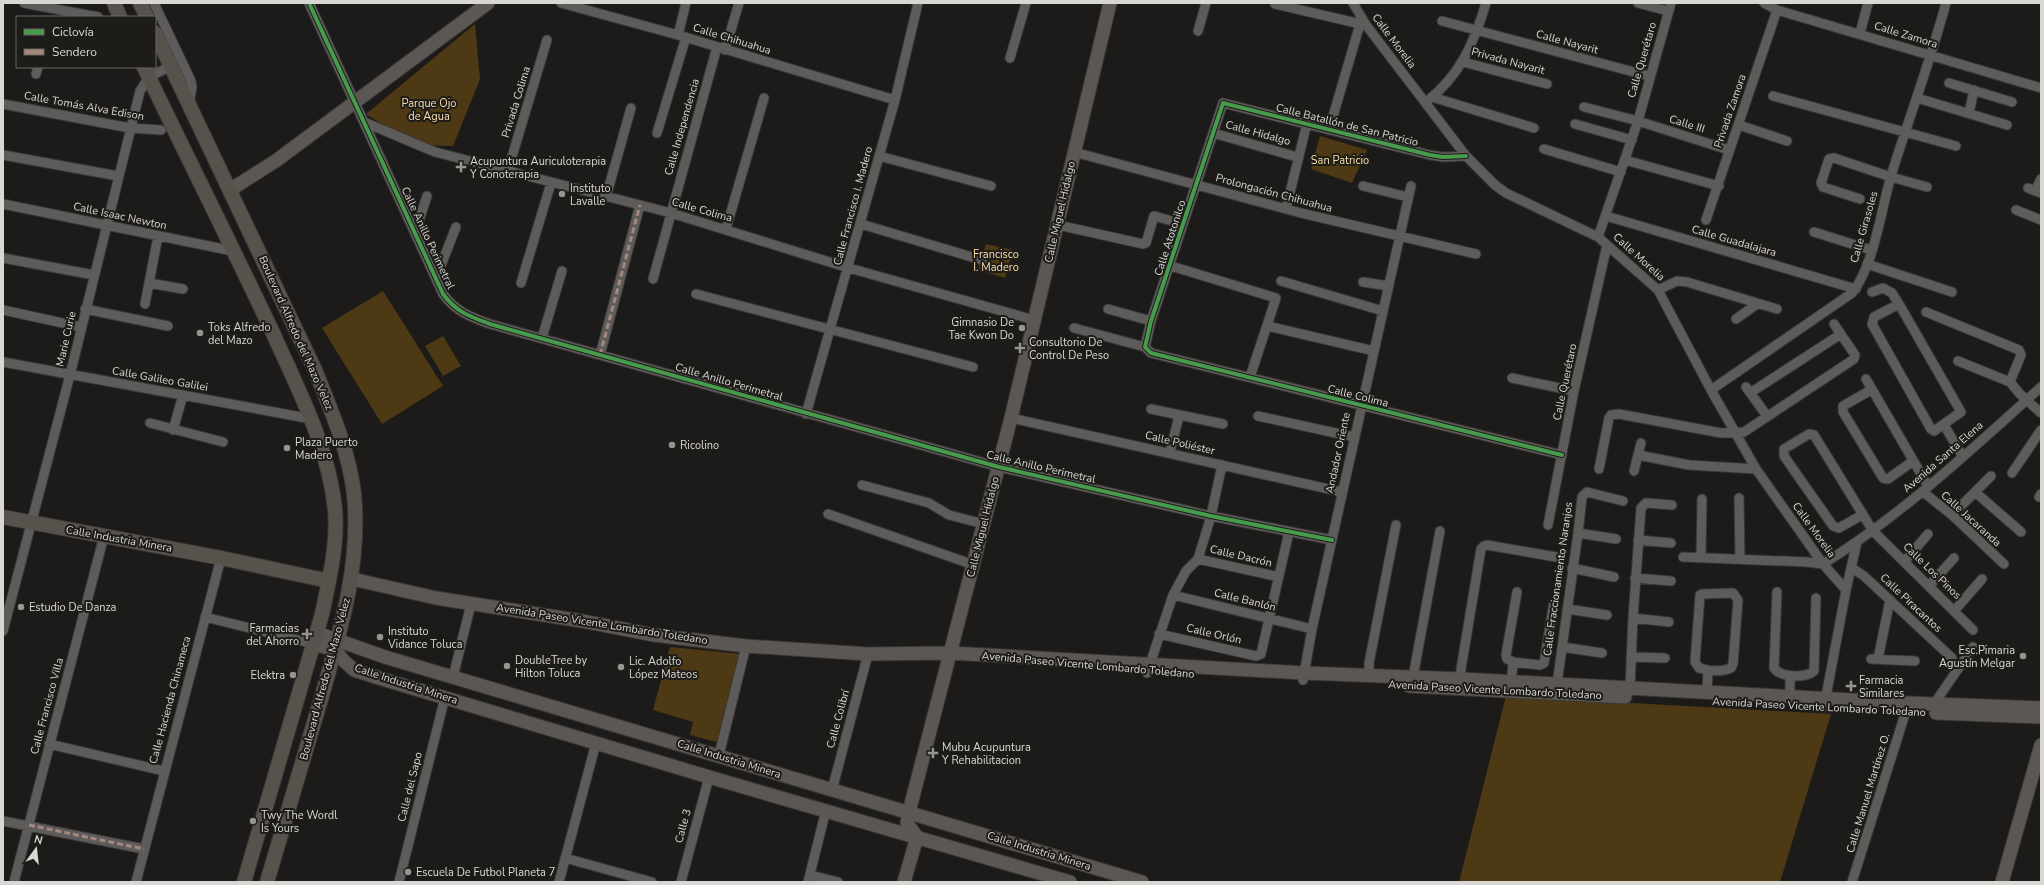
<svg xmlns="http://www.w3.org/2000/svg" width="2044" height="885" font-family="'Nunito Sans',sans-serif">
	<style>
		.green { fill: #4d3a15 }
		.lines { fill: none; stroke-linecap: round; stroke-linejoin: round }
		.street-casing { stroke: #393736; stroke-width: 11 }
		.secondary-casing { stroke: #393736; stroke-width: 15 }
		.primary-casing { stroke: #393736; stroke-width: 16 }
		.street { stroke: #5e5c5b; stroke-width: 9 }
		.secondary { stroke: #5b5753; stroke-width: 13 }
		.primary { stroke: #58524c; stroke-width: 14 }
		.quiet { stroke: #a5887d; stroke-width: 3; stroke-dasharray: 6 3; stroke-linecap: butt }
		.cycleway-casing { stroke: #1e1c18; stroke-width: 6 }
		.cycleway { stroke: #469c4c; stroke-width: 4 }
		.poi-dot { fill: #979593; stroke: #1e1c18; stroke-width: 1.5 }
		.labels { text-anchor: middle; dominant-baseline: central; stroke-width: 4; stroke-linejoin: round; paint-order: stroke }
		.street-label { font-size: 11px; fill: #d9d7d4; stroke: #1e1c18 }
		.park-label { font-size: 11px; fill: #fbdfae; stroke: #1e1c18 }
		.poi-label { font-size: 11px; fill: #d9d7d4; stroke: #1e1c18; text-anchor: start }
	</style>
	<rect width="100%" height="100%" fill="#1d1b19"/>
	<path class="green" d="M475,24L480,79L453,146L416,145L366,114Z
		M1320,136L1367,150L1352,183L1311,169Z
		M986,244L1013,250L1005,278L978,270Z
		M383,291L443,386L382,424L322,328Z
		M443,336L461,366L443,376L425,346Z
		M670,647L741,654L721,743L690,735L693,722L653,710Z
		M1506,696L1831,714L1780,882H1459Z"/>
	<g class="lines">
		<g class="street-casing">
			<path id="street" d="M24,3L98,17
				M154,3L191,81L192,87L189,104
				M309,3L443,294C456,312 471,317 490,324L999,467L1211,516L1332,540
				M561,3L678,35L895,100
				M1353,3L1366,25L1466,156L1495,185L1506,193L1598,237L1658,290L1711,390L1756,469L1823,564L1846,590
				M1638,3L1668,11
				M1764,3L1777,10L2041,88
				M1275,4L1365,25
				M1442,21L1649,76
				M1198,31L1206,3
				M1860,33L1868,3
				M678,35L686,3
				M725,50L739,3
				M1010,58L1026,3
				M1463,62L1547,84
				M36,74L38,67
				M1949,83L2012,102
				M1773,96L1956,146
				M1432,97L1534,128
				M1917,98L2007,125
				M1426,102C1460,76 1474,43 1486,3
				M3,104L130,128L161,130
				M1584,107L1638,121L1729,150
				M1969,113L1974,90
				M364,122L435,152L671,213L849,268L1034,320
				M1575,124L1632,140
				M1739,125L1787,141
				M1329,130L1360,24
				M657,133L686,37
				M1213,133L1297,157
				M1544,149L1621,172
				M1074,152L1301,213L1476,254
				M3,155L118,176
				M879,156L991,186
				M1466,156L1443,157L1430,155L1223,103L1151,321L1145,347L1151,353L1562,455
				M1625,160L1719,186
				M508,170L547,40
				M1363,186L1408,197
				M2028,188L2041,193
				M2035,191L2041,179
				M606,197L631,108
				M1860,199L1823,187L1821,183L1829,159L1834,158L1891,177L1927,187
				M3,204L233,251
				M1286,209L1307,123
				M2016,210L2041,220
				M1606,216L1856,289
				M1706,220L1777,10
				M861,224L982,260
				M1058,225L1143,244L1146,243L1154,216L1176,222
				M726,229L764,98
				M1814,232L1871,250
				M415,233L427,196
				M1598,237L1638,121L1671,3
				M3,258L94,275
				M1867,264L1952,292
				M1171,266L1276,298L1250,377
				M436,278L456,227
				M653,279L717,47
				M1281,281L1383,311
				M1363,282L1389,286
				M149,283L183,289
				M521,283L551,183
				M1658,290L1677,281L1687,282L1777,309
				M1872,292L1883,288L1892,293L1899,304L1961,412L1934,431L1931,429L1872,324L1874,317L1899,304
				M696,294L973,367
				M145,304L158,236
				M85,309L168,326
				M1108,309L1151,321
				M3,310L81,327
				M1926,312L2019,350L2021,355L2010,382
				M1736,319L1757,304
				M1267,326L1374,351
				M1074,328L1145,347
				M542,338L562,271
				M600,355L640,205
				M1958,361L2010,382L2020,394L2041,413
				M3,362L312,419
				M1512,378L1574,391
				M1866,379L1928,486
				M1746,387L1767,416
				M1711,390L1852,293C1874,266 1881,210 1891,176C1909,118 1930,62 1946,3
				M1871,390L1843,406V412L1883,478L1888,479L1913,461
				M1750,393L1841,334
				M1151,409L1223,424
				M806,414L895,100L918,3
				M1258,416L1354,437
				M1011,418L1342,492
				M150,423L223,442
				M1944,425L1963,457
				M173,430L183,395
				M1170,452L1179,416
				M1638,455L1689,465L1756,469
				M1599,469L1609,418L1611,415L1619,414L1721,433L1744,432L1854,359L1855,355L1834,324
				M1634,471L1641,443
				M2012,473L2041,430
				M862,485L929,503L949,515L984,524
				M1923,492L1952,515L2004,564
				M1975,492L2021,532
				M2039,497L2041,494
				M1739,498L1740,558
				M828,514L974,565
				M1862,515L1839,528L1833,526L1784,456V449L1809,434L1814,435L1873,531L1973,630
				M1952,515L1991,476
				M1548,525L1574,391L1607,245
				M1578,533L1616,539
				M1638,540L1671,543
				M1683,557L1807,562L1823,564
				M1701,557L1702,499
				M1198,559L1279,577
				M1905,561L1928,534
				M1823,564C1903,514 1971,450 2041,387
				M1572,568L1614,577
				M1852,568L1864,576L1952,658
				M1635,578L1671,581
				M1929,586L1954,558
				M1517,592L1506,655L1507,659L1513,662L1540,665L1544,663L1554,602
				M1777,592L1774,668C1781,678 1806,678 1814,671L1816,598
				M1733,593L1738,600L1733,664L1731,668C1722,672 1709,671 1699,668L1695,662L1700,595L1702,594Z
				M1173,595L1312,629
				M1567,609L1607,615
				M1955,610L1982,579
				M205,617L314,644
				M1633,618L1669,622
				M3,631L70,375L140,91L149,77L171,66
				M1159,634L1256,656L1261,654L1289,532
				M1562,647L1602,653
				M1631,657L1665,658
				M1871,659L1915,661
				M1878,659L1890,600
				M1147,673L1173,595L1186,571L1198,559L1211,516L1222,465
				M1369,676V663L1396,525
				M453,677L471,604
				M1413,677L1440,531
				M1461,679V669L1481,549L1484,546L1487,545L1556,557
				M1303,680L1312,629L1411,186
				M1557,684L1578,533L1582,497L1587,492L1623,501
				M1511,686L1513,662
				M1630,688L1633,618L1641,508L1646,503L1672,505
				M1707,692L1708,670
				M1790,697V676
				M1934,704L1973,647
				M1824,707L1846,590L1857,542
				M49,744L164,771
				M719,755L746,646
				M832,790L868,654
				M3,821L144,849
				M565,858L652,882
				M810,875L838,882
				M14,882L104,536
				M136,882L221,558
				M399,882L445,697
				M559,882L596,743
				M681,882L709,777
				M808,882L826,810
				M1852,882L1906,711"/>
		</g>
		<g class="secondary-casing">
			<path id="secondary" d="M230,190L277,160L488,3
				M352,579L436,598L582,621L654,635L746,646L868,654L950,653L1304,673L1461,679L1908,703L2041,708
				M317,633L385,657L1142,882
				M314,644L335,650L344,661L354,670L379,678L709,777L1070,882
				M1409,686L1625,697
				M1936,713L2041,717
				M917,837L907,823L909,812L1011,418L1110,3
				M904,882L917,837
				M2002,882L2041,745"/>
		</g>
		<g class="primary-casing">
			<path id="primary" d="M114,3L120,17
				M140,3L147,17
				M155,33L315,370C331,410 349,451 354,494C361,565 340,632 321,699C303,760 285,821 267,882
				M144,67C186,155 230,242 272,331C297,387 329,447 335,510C338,544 329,581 322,614L244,882
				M3,517L221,558L329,581"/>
		</g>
		<use href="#street" class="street"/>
		<use href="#secondary" class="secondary"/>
		<use href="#primary" class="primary"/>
		<path class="quiet" d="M600,355L640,205
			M29,825L144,849"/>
		<g class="cycleway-casing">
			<path id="cycleway" d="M309,3L443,294C456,312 471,317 490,324L999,467L1211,516L1332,540
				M1466,156L1443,157L1430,155L1223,103L1151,321L1145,347L1151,353L1562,455"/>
		</g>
		<use href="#cycleway" class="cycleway"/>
	</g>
	<g class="poi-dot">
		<path d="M459 161h4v4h4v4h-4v4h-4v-4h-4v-4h4z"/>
		<circle cx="562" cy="194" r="4"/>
		<circle cx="1022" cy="328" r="4"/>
		<circle cx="200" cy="333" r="4"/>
		<path d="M1018 342h4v4h4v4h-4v4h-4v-4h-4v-4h4z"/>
		<circle cx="672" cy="445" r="4"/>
		<circle cx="287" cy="448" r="4"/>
		<circle cx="21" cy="607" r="4"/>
		<path d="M305 628h4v4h4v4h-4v4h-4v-4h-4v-4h4z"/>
		<circle cx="380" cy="637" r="4"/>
		<circle cx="2023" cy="656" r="4"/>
		<circle cx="507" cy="666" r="4"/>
		<circle cx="621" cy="667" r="4"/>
		<circle cx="293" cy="675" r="4"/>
		<path d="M1849 680h4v4h4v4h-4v4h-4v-4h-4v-4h4z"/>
		<path d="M931 747h4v4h4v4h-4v4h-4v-4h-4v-4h4z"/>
		<circle cx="253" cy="821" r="4"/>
		<circle cx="408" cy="872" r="4"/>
	</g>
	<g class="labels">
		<g class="street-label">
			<text transform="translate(1906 35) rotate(17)">Calle Zamora</text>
			<text transform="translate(732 39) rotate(17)">Calle Chihuahua</text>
			<text transform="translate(1394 41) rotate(53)">Calle Morelia</text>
			<text transform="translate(1567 42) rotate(15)">Calle Nayarit</text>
			<text transform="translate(1642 60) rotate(-74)">Calle Querétaro</text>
			<text transform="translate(1508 61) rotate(15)">Privada Nayarit</text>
			<text transform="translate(516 102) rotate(-73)">Privada Colima</text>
			<text transform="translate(84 106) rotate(10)">Calle Tomás Alva Edison</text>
			<text transform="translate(1730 111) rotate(-71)">Privada Zamora</text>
			<text transform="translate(1687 124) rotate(17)">Calle III</text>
			<text transform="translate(1347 125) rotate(14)">Calle Batallón de San Patricio</text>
			<text transform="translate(682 127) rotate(-74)">Calle Independencia</text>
			<text transform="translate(1258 133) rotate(15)">Calle Hidalgo</text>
			<text transform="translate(1274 193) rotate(15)">Prolongación Chihuahua</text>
			<text transform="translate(853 206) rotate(-75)">Calle Francisco I. Madero</text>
			<text transform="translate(702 210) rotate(16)">Calle Colima</text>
			<text transform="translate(1060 212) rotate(-77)">Calle Miguel Hidalgo</text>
			<text transform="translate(120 216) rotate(12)">Calle Isaac Newton</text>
			<text transform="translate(1864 227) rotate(-74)">Calle Girasoles</text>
			<text transform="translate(428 238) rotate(65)">Calle Anillo Perimetral</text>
			<text transform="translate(1170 238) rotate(-72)">Calle Atotonilco</text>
			<text transform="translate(1734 241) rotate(16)">Calle Guadalajara</text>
			<text transform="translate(1639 257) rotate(42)">Calle Morelia</text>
			<text transform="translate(296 333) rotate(66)">Boulevard Alfredo del Mazo Velez</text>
			<text transform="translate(66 339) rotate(-77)">Marie Curie</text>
			<text transform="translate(160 379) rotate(10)">Calle Galileo Galilei</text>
			<text transform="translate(729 382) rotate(16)">Calle Anillo Perimetral</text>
			<text transform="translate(1565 382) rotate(-78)">Calle Querétaro</text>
			<text transform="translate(1358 396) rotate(14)">Calle Colima</text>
			<text transform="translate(1180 443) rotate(13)">Calle Poliéster</text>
			<text transform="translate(1338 453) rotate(-78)">Andador Oriente</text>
			<text transform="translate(1943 457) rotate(-41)">Avenida Santa Elena</text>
			<text transform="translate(1041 467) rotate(13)">Calle Anillo Perimetral</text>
			<text transform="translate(1971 519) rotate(42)">Calle Jacaranda</text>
			<text transform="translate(983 527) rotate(-76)">Calle Miguel Hidalgo</text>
			<text transform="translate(1814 530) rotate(54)">Calle Morelia</text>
			<text transform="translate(119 539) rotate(10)">Calle Industria Minera</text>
			<text transform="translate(1241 556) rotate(13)">Calle Dacrón</text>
			<text transform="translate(1932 571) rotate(44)">Calle Los Pinos</text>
			<text transform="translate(1558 579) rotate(-82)">Calle Fraccionamiento Naranjos</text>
			<text transform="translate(1245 600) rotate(14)">Calle Banlón</text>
			<text transform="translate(1911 603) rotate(43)">Calle Piracantos</text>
			<text transform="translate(602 624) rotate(9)">Avenida Paseo Vicente Lombardo Toledano</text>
			<text transform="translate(1214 634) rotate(13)">Calle Orlón</text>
			<text transform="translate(1088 665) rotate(5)">Avenida Paseo Vicente Lombardo Toledano</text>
			<text transform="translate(325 679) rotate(-75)">Boulevard Alfredo del Mazo Velez</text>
			<text transform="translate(406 684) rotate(18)">Calle Industria Minera</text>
			<text transform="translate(1495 690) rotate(3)">Avenida Paseo Vicente Lombardo Toledano</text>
			<text transform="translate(170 700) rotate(-75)">Calle Hacienda Chinameca</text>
			<text transform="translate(47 706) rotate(-75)">Calle Francisco Villa</text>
			<text transform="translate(1819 707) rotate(3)">Avenida Paseo Vicente Lombardo Toledano</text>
			<text transform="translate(838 719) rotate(-75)">Calle Colibrí</text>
			<text transform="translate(729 759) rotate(17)">Calle Industria Minera</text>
			<text transform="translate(410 787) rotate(-76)">Calle del Sapo</text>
			<text transform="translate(1868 793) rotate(-73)">Calle Manuel Martínez O.</text>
			<text transform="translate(683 826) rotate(-75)">Calle 3</text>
			<text transform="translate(1039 851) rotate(17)">Calle Industria Minera</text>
		</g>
		<g class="park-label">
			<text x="429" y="103">Parque Ojo<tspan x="429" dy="13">de Agua</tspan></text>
			<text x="1340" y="160">San Patricio</text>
			<text x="996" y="254">Francisco<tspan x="996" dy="13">I. Madero</tspan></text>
		</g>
		<g class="poi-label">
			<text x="470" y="161">Acupuntura Auriculoterapia<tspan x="470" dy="13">Y Conoterapia</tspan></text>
			<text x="570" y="188">Instituto<tspan x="570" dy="13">Lavalle</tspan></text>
			<text x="1014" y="322" text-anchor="end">Gimnasio De<tspan x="1014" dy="13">Tae Kwon Do</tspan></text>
			<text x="208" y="327">Toks Alfredo<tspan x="208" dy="13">del Mazo</tspan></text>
			<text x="1029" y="342">Consultorio De<tspan x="1029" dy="13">Control De Peso</tspan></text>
			<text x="295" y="442">Plaza Puerto<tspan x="295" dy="13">Madero</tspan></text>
			<text x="680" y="445">Ricolino</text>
			<text x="29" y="607">Estudio De Danza</text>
			<text x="299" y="628" text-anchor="end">Farmacias<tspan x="299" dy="13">del Ahorro</tspan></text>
			<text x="388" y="631">Instituto<tspan x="388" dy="13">Vidance Toluca</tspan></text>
			<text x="2015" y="650" text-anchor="end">Esc.Pimaria<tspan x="2015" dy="13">Agustín Melgar</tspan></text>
			<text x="515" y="660">DoubleTree by<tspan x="515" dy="13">Hilton Toluca</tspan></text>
			<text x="629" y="661">Lic. Adolfo<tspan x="629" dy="13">López Mateos</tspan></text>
			<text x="285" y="675" text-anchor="end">Elektra</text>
			<text x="1859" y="680">Farmacia<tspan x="1859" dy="13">Similares</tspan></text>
			<text x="942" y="747">Mubu Acupuntura<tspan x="942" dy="13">Y Rehabilitacion</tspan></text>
			<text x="261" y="815">Twy The Wordl<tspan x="261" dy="13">Is Yours</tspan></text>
			<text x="416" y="872">Escuela De Futbol Planeta 7</text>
		</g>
	</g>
	<rect width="2044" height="885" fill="none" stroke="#d9d7d4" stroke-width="8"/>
	<rect x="16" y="16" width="140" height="52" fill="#1e1c18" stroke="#696763"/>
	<rect x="24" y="29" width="20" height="6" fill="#469c4c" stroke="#696763"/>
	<text x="52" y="36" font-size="12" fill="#d9d7d4">Ciclovía</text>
	<rect x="24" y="49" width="20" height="6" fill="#a5887d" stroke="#696763"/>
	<text x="52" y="56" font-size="12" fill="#d9d7d4">Sendero</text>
	<g transform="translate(36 849) rotate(15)" stroke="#1e1c18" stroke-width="3" paint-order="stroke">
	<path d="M0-3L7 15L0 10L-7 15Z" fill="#d9d7d4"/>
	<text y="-6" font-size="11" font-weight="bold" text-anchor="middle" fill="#d9d7d4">N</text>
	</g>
</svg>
